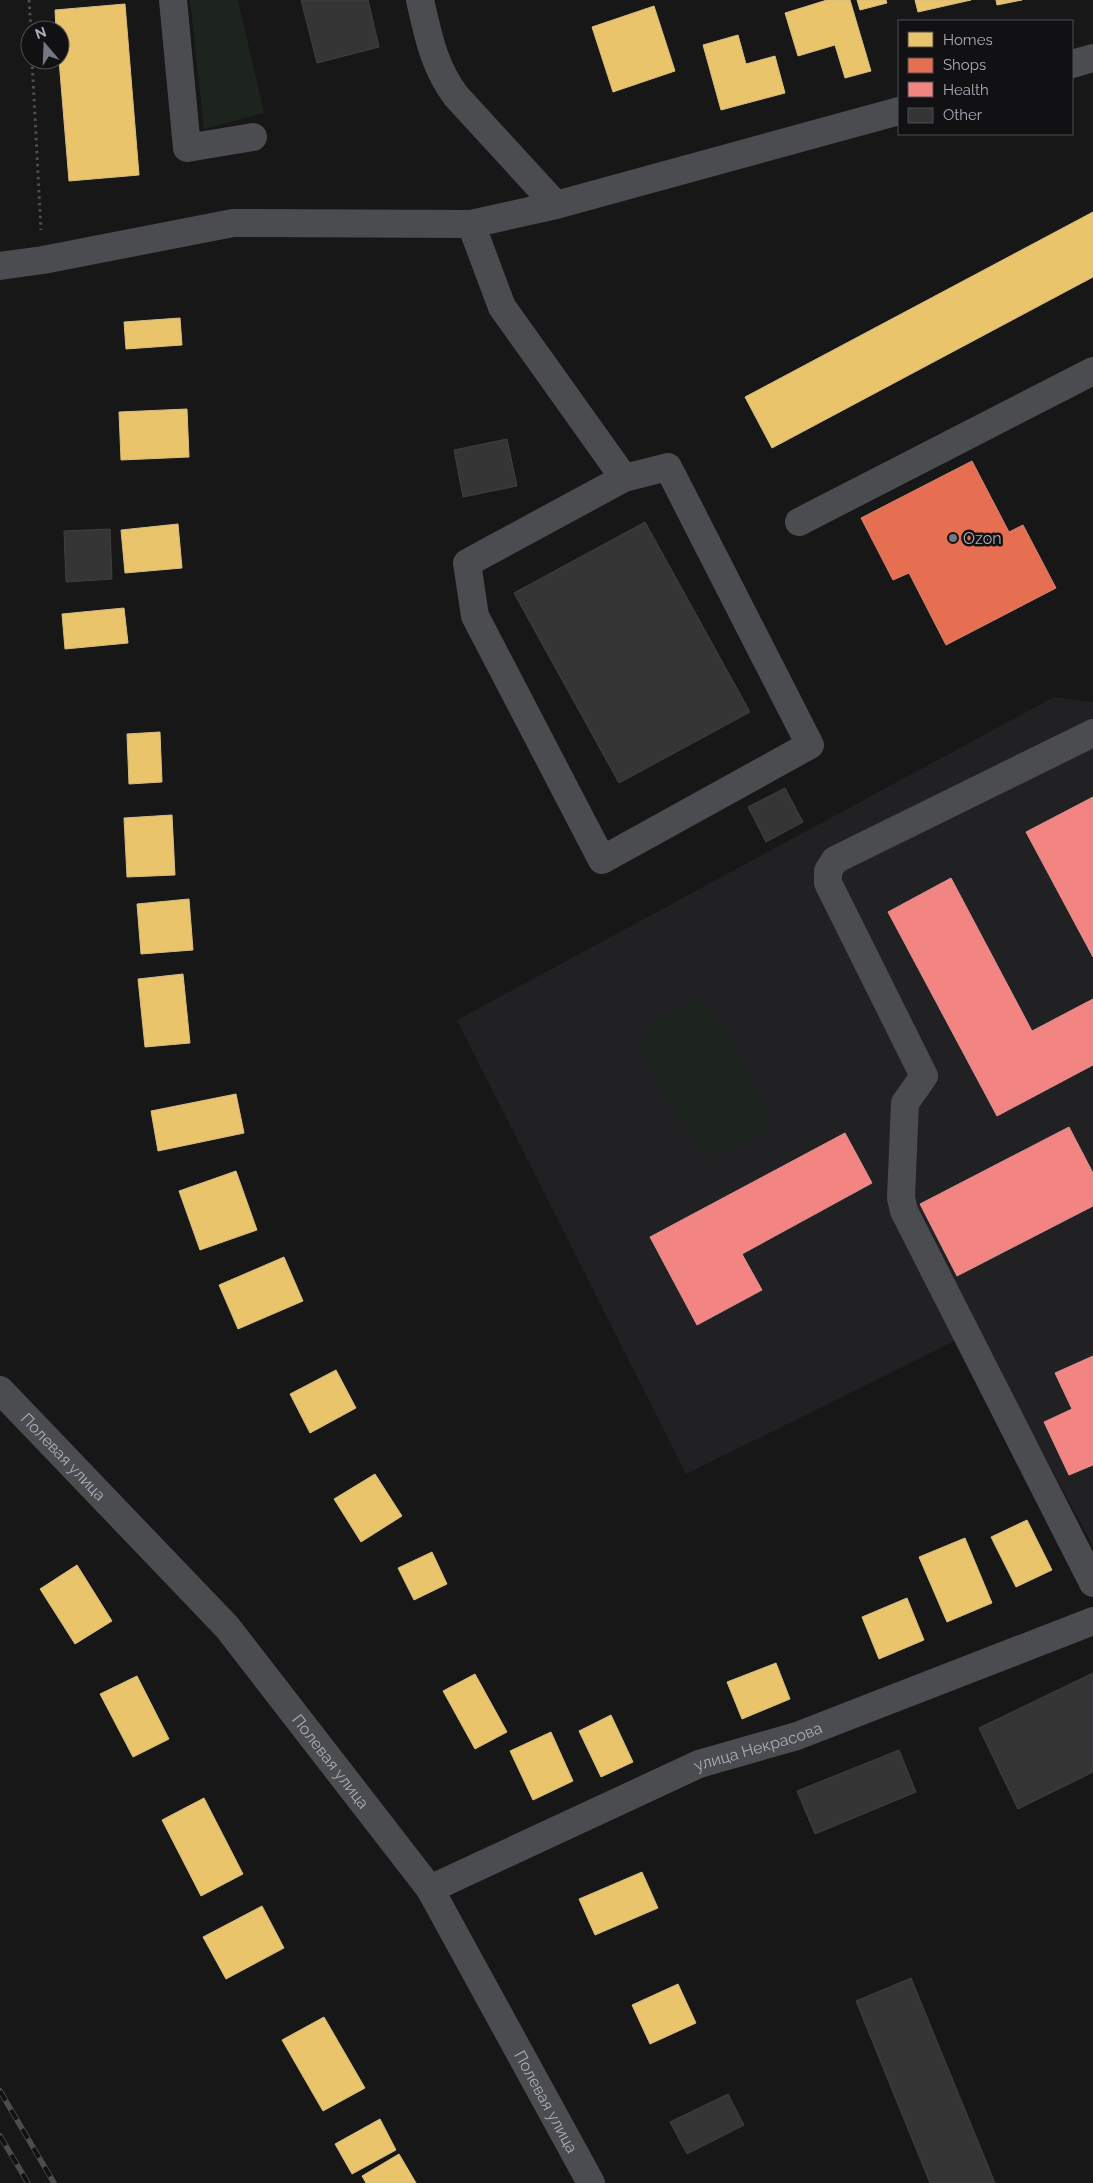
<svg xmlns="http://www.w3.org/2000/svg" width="1093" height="2183" font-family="Raleway,sans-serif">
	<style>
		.built { fill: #212123 }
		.green { fill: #1d241e }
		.homes { fill: #e9c46a; stroke: #d6bd81 }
		.shops { fill: #e76f51; stroke: #d48270 }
		.health { fill: #f28482; stroke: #dc9092 }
		.building { fill: #353536; stroke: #3f4043 }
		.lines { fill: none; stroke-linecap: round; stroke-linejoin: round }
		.path { stroke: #4d4e52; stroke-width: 3; stroke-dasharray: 2.5 4; stroke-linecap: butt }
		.minor { stroke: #4b4c50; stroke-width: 28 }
		.rail-casing { stroke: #4b4c4f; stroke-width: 5.5 }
		.rail { stroke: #111113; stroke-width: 4; stroke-dasharray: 11; stroke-linecap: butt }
		.poi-dot { fill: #757880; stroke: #111113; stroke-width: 2 }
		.labels { text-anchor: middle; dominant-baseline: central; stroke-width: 5; stroke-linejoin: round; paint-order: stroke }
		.poi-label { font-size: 16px; fill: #a8adb8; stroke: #111113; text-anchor: start }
		.street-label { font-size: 16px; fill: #a8adb8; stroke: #111113 }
	</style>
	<rect width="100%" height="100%" fill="#171717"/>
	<path class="built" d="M1054,697L1093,702V1546L977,1330L686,1474L457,1020Z"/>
	<path class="green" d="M190,0H238L264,113L204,129Z
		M695,1001L712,1009L764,1104L771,1119L766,1129L719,1156L702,1151L696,1147L644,1057C643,1053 640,1046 641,1042C642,1025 681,1006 695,1001Z"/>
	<path class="homes" d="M827,0H850L871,71L845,78L835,45L798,56L785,13Z
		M857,0H886L887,3L860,10Z
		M915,0H971L918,12Z
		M996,0H1022L997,5Z
		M125,4L139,175L69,181L59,60L60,30H56L55,10Z
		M654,6L675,71L613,92L592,27Z
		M738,35L746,64L775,56L785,93L721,110L703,45Z
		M1093,212V277L772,448L745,397Z
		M180,318L182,345L126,349L124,322Z
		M187,409L189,457L121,460L119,412Z
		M178,524L182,568L125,573L121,530Z
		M124,608L128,643L65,649L62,614Z
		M160,732L162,782L129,784L127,734Z
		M172,815L175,875L127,877L124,818Z
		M189,899L193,950L141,954L137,904Z
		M183,974L190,1043L145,1047L138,979Z
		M236,1094L244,1133L158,1151L151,1111Z
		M236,1171L257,1230L200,1250L179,1191Z
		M284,1257L303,1301L238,1329L219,1285Z
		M336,1370L356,1408L310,1433L290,1394Z
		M375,1474L402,1516L361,1542L334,1499Z
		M1027,1520L1052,1570L1016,1587L991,1537Z
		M965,1538L992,1603L947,1622L919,1557Z
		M432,1552L447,1584L414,1600L398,1568Z
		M77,1565L112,1621L75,1644L40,1589Z
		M907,1598L924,1640L879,1659L862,1617Z
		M776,1663L790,1699L742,1719L727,1682Z
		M475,1674L507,1732L475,1749L443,1691Z
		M137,1676L169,1739L133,1757L100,1694Z
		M611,1715L633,1762L601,1777L579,1731Z
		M551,1732L573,1781L533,1800L510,1751Z
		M204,1798L243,1874L201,1896L162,1820Z
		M642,1872L658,1908L595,1935L579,1899Z
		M262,1906L284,1948L226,1979L203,1937Z
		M678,1984L696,2023L650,2044L632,2005Z
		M324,2017L365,2088L323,2111L282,2040Z
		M380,2119L396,2150L352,2174L335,2144Z
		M399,2154L416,2183H366L362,2176Z"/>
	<path class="shops" d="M972,461L1009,532L1023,525L1056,588L946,645L909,573L893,580L861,518Z"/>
	<path class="health" d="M1093,797V957L1026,832Z
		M951,878L1032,1031L1093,999V1065L997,1116L888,912Z
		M1069,1127L1093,1173V1206L957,1276L920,1204Z
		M845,1133L872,1183L742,1254L762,1290L697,1325L650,1237Z
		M1093,1356V1465L1069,1475L1044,1422L1072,1409L1055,1373Z"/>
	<path class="building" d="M301,0H368L379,47L317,63Z
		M507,439L517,486L463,497L454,450Z
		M645,522L750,712L619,783L514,593Z
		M110,529L112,579L66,582L64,531Z
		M785,788L803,822L766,842L748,807Z
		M1093,1673V1772L1018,1809L979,1728Z
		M899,1750L916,1792L815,1834L797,1791Z
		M911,1978L995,2183H930L856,2001Z
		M728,2094L744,2125L687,2154L670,2122Z"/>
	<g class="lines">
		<path class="path" d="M29,0L31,30
			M32,60L41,230"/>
		<g class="minor">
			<path d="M173,0L187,148L253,137"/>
			<path d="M420,0C428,35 434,67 456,96L556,205"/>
			<path d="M1072,64L1093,58"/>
			<path d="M471,224L502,307L624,478L668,467L810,745L602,860L475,616L467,563L624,478"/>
			<path d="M0,266L43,260L233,223L471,224L556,205L899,111"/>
			<path d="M799,522L1093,371"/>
			<path d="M1093,733L835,860L828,871V883L924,1076L905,1103L901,1198L904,1211L1093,1583"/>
			<path id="s1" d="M0,1390L227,1627L430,1889L591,2183"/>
			<path id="s2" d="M430,1889L699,1764L797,1736L1093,1621"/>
		</g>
		<g class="rail-casing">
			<path id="rail" d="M0,2091L54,2183
				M0,2136L28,2183"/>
		</g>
		<use href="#rail" class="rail"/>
	</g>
	<circle class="poi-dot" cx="953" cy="538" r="5"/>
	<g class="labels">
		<g class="poi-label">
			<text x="963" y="538">Ozon</text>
		</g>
		<g class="street-label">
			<text stroke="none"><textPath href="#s1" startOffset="92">Полевая улица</textPath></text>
			<text stroke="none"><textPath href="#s2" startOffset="358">улица Некрасова</textPath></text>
			<text stroke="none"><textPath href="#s1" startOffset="498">Полевая улица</textPath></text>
			<text stroke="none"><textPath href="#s1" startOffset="902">Полевая улица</textPath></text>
		</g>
	</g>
	<rect x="898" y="20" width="175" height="115" fill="#111113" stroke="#4d4f55"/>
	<rect x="908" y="32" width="25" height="15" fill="#e9c46a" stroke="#4d4f55"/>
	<text x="943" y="45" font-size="15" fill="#a8adb8">Homes</text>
	<rect x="908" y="58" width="25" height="15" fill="#e76f51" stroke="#4d4f55"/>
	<text x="943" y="70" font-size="15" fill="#a8adb8">Shops</text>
	<rect x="908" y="82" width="25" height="15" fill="#f28482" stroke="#4d4f55"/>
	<text x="943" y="95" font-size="15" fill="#a8adb8">Health</text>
	<rect x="908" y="108" width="25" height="15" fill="#353536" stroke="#4d4f55"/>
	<text x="943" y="120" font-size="15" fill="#a8adb8">Other</text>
	<g transform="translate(45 45) rotate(341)"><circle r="24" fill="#111113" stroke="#4d4f55"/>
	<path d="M0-4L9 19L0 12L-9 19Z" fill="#757880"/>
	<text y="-8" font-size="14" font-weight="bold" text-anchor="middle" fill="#a8adb8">N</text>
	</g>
</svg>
